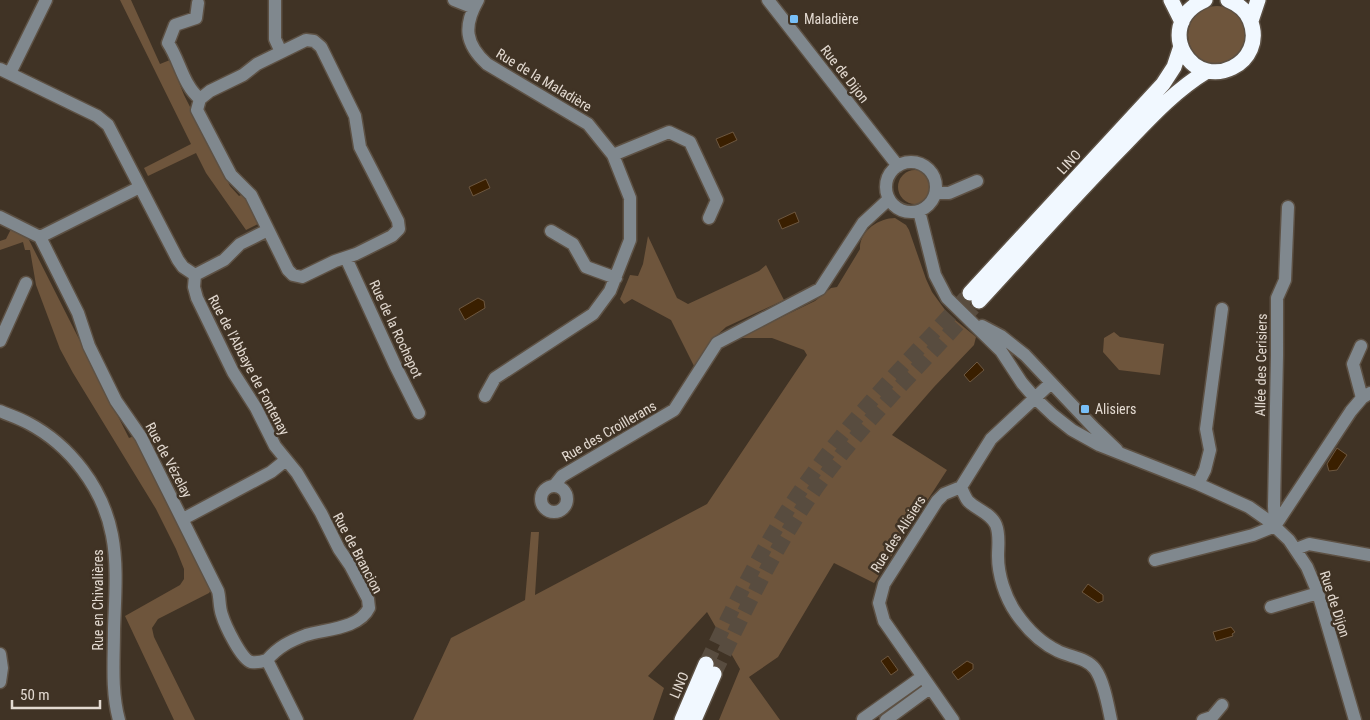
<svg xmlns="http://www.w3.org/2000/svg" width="1370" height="720" font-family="'Roboto Condensed',sans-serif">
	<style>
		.green { fill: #6e553c }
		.water { fill: #3a1f00; stroke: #6d573f }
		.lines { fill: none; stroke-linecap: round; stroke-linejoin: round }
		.highway-tunnel { stroke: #584c3f; stroke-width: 15; stroke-dasharray: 15 8; stroke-linecap: butt }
		.minor-casing { stroke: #5d5144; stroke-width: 15 }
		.highway-casing { stroke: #5d5144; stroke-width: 18 }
		.minor { stroke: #80888e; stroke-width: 12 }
		.highway { stroke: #f1f8ff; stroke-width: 15 }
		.poi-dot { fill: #78bff7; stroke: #403325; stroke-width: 2 }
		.labels { text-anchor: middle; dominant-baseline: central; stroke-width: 5; stroke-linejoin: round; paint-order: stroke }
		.poi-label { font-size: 14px; fill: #e3dad1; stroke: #403325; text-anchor: start }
		.street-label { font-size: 14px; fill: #e3dad1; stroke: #403325 }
	</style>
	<rect width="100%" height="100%" fill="#403325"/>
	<path class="green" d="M120,0H131L160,64L170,60L184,95L230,186L239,196L247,192L260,221L258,224L246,230L206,173L196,153L148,176L144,168L191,144Z
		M1188 35a29 29 0 1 1 58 0a29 29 0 1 1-58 0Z
		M898 187a17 17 0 1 1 34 0a17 17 0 1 1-34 0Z
		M895,218L906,225L909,230L926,279L932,292L948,314L976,337L974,345L934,387L892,435L947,470L874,583L834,563L778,657L749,677L780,720H719L740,669L707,612L648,676L664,688L653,720H413L451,638L525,600L531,532H539L535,595L707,504L807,355L804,350L772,338H738L815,301L831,288L837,287L860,249C859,231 879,218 895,218Z
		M11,229L27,236L129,438L134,436L211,590L209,593L158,619L152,628L154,637L195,720H174L125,616L180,585L184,579V569L176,549L156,509L73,373L60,349L36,285L30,250H25L23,242L0,250V241L6,239Z
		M648,236L677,298L688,304L759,271L766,265L784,300L726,327L713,339L694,366L671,320L632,299L624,304L620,299L630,275L638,276L643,264Z
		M1114,332L1120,337L1164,344L1160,375L1119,370L1103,352L1104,338Z"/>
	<path class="water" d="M733,132L737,140L720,148L716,139Z
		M486,179L490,188L473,196L469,187Z
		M795,212L799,222L782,229L778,220Z
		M478,298L484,301L485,308L465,320L459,309Z
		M977,362L984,370L970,382L964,375Z
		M1337,448L1347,455L1337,470L1329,471L1327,464Z
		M1088,584L1103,595V601L1098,603L1082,592Z
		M1231,627L1235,632L1232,634L1233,636L1216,641L1213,632Z
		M888,656L898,670L891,675L881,661Z
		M967,661L973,664V669L958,680L952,672Z"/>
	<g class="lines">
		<path class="highway-tunnel" d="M706,664C737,599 768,534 811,476C858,410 916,353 970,293
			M714,674C746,609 777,543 819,484C866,419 925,361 979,301"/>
		<g class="minor-casing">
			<path id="minor" d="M275,0V39L281,52
				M454,0L474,8
				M478,0C463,26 465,44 487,64L588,124L613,155L630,198V240L610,291L593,314L495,378L485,396
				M768,0L898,166
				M198,3L196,18L175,25L168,43C180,61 183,85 200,99
				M306,40L314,41L321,47L355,116L360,147L398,221L399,229L392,236L356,254L335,261L302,277L293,275L288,270L251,195L231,175L197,110L200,99L210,91L243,75L257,64Z
				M0,69L97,116L108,125L178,260L183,267L195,275L194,287L197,298L233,372L256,408L275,446L297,473L321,513L339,549L350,565L368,599L369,608C359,629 325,629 306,635C290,641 278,647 267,660
				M10,73L46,0
				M613,155L669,132L690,142L717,200L709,218
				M886 187a25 25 0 1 1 50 0a25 25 0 1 1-50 0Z
				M936,193H949L977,181
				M919,211L935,275L947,298L1001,351L1022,383L1035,398L1053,415L1072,430L1099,445L1198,484L1249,507L1269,521L1289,540L1307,567L1318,593L1355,720
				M0,217L40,237L78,313L89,346L116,401L141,437L218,591C220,598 219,607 222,615C225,625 241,659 251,662C256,663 261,662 267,660L297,720
				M551,231L573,244L586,267L616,278
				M40,237L140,187
				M346,258L395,365L419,413
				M195,275L224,260L240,244L268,230
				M982,326L1001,336L1025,355L1093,427L1117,450
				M0,341L26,283
				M1361,346L1353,364L1362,398
				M0,411C9,415 19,418 28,423C70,445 103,488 112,535C118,566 115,598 114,629C114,659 111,691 119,720
				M1198,484L1205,470L1210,450L1206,429L1222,309
				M554,486L562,476L674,410L717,343L820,289L863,223L889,199
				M541 499a13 13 0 1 1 26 0a13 13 0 1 1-26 0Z
				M961,487C963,492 965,497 968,501C977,510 991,513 996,525C1000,535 998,545 998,556C998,575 1005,597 1016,613C1027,629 1041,643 1058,651C1070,657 1087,658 1095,669C1104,681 1108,706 1111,720
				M183,519L271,472L286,460
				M1275,526L1274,506L1277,355V298L1285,280L1288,207
				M1275,526L1351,411L1362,398L1370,393
				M1296,549L1309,544L1370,555
				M1155,560L1253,535L1275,526
				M1271,607L1318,593
				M0,654L2,668L0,682
				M863,719L922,677
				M886,720L930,688
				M953,720L884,621L879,603L884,584L937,501L944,494L961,487L991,439L1051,383
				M1203,720L1212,717L1222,705"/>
		</g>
		<g class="highway-casing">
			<path id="highway" d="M1171,0L1182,22
				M1205,0C1193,5 1183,14 1180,27C1178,36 1180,46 1184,53C1207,93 1268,63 1250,20C1246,10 1238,4 1228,0
				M1251,21L1258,0
				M970,293L1163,84L1174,67L1181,46
				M979,301C1027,249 1073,197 1122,147C1149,119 1174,91 1207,71
				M682,720L706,664
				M694,720L714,674"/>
		</g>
		<use href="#minor" class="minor"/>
		<use href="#highway" class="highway"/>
	</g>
	<g class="poi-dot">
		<rect x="789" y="14" width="10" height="10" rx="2.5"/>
		<rect x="1080" y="404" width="10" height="10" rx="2.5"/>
	</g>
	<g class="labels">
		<g class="poi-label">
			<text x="804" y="19">Maladière</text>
			<text x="1095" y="409">Alisiers</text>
		</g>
		<g class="street-label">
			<text transform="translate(845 74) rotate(52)">Rue de Dijon</text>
			<text transform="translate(544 80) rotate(31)">Rue de la Maladière</text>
			<text transform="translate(1069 162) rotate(-47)">LINO</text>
			<text transform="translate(396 329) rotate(65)">Rue de la Rochepot</text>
			<text transform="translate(249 365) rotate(62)">Rue de l'Abbaye de Fontenay</text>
			<text transform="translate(1261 365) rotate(-89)">Allée des Cerisiers</text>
			<text transform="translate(609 431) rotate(-30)">Rue des Croillerans</text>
			<text transform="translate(169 460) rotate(62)">Rue de Vézelay</text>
			<text transform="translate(898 534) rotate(-57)">Rue des Alisiers</text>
			<text transform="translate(358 553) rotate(62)">Rue de Brancion</text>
			<text transform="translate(98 600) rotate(-90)">Rue en Chivalières</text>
			<text transform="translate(1335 604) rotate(72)">Rue de Dijon</text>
			<text transform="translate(679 685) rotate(-67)">LINO</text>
		</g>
	</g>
	<path d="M12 700v8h88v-8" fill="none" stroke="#e3dad1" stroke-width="2.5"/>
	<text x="20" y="700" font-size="15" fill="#e3dad1" stroke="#403325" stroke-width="4" paint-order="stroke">50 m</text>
</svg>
